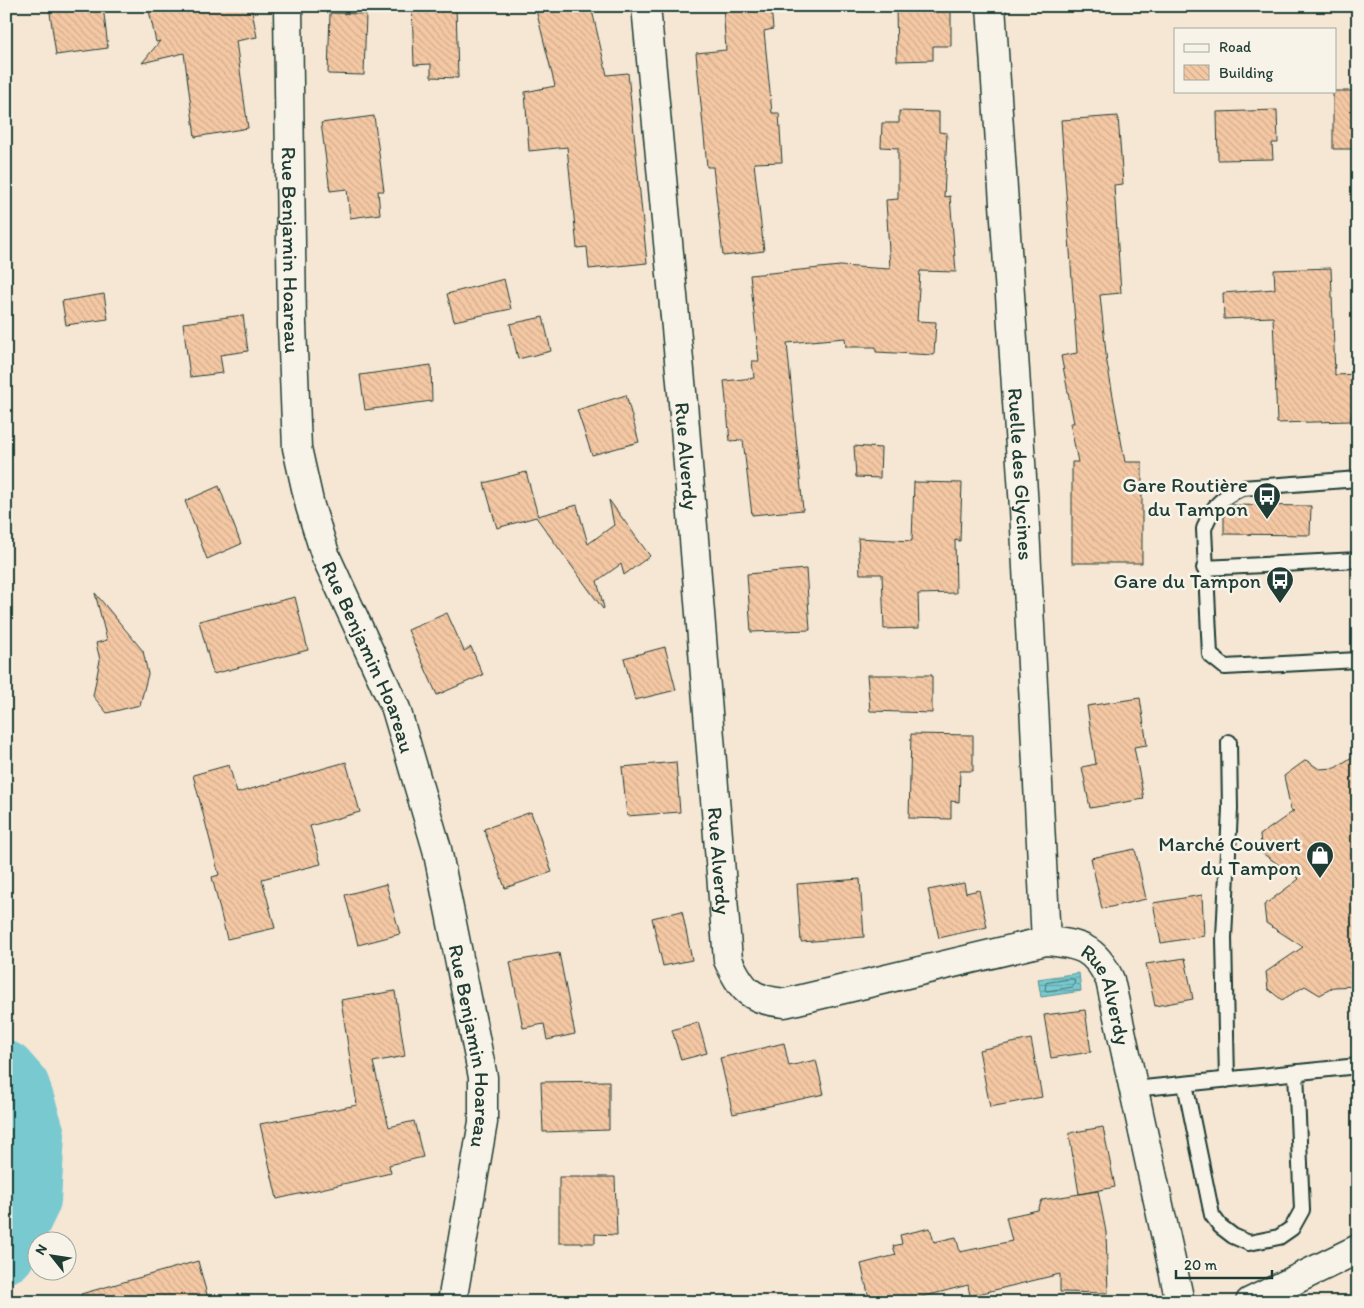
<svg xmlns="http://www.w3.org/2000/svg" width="1364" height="1308" font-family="Itim,sans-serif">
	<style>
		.water { fill: url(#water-rules); stroke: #559292 }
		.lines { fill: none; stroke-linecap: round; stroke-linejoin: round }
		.shore { stroke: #437572; stroke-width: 1 }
		.river { stroke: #79cad0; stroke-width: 58 }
		.building { fill: url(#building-back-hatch); stroke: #1f3d34 }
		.service-casing { stroke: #1f3d34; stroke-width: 18 }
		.minor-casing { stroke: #1f3d34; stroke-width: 31 }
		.service { stroke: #f7f3e8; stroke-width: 14 }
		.minor { stroke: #f7f3e8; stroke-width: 28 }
		.labels { text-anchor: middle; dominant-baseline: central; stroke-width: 5; stroke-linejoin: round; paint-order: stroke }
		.street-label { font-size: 21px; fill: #1f3d34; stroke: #f7f3e8 }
		.poi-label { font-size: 21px; fill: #1f3d34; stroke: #f7f3e8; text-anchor: end }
	</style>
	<defs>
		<pattern id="water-rules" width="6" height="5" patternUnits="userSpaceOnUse" patternTransform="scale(1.25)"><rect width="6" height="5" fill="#79cad0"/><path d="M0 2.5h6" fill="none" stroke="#63a5aa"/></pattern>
		<pattern id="building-back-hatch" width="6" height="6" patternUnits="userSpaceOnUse" patternTransform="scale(1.25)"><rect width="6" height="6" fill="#f5c8a4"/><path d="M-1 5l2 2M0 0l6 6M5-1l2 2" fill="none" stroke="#d2ad8e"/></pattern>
	</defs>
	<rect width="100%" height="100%" fill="#f6e6d4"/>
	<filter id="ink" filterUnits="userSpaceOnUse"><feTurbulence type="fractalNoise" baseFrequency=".02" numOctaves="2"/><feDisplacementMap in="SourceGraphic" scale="10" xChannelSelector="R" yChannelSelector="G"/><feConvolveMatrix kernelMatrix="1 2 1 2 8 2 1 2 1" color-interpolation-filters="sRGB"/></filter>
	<g filter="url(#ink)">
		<path class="water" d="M1079,973L1081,991L1041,997L1038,979Z"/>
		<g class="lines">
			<path class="shore" d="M1072,979L1075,981L1073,987L1047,991L1045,990L1046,983Z"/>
			<path class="river" d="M6,1070L21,1087L36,1135L32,1200L6,1254"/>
		</g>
		<path class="building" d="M49,6H103L108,48L56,55Z
			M148,6H251L257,37L236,41L248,128L195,137L184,53L142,63L160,41L156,42Z
			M412,6H456L458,78L431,77V64L414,65Z
			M535,6H591L607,75L628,73L647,263L589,269L587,247L577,248L567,147L529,151L525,92L555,86Z
			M723,6H771L773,29L764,31L772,113H779L782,162L754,163L764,251L723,256L713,167H707L696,53L726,50Z
			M896,6H951V46H933V60L897,61Z
			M330,13L366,14L364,75L328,74Z
			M1333,91H1358V149H1333Z
			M1277,110L1278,143H1272L1273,159L1218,160L1217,112Z
			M899,111L939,112V132L947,133L944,197L950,196L956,272L920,271L917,321L936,322L934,355L876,352V347H846L845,338L787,343L803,510L752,515L743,440L730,441L724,381L754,378L752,361H759L750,275L840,266L890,269L886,200L898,199V148L881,147L882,123H899Z
			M374,116L384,191H378L380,214L350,218L347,189L330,191L321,123Z
			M1118,116L1123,184L1114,185L1121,293L1100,295L1107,363L1125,462H1142V563H1072V462H1078L1070,423H1074L1061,356L1077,353L1061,120Z
			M1331,268L1335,375L1358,374V415H1351V421L1277,423L1273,317L1224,319L1223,293L1275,289L1274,270Z
			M504,279L511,309L454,321L447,294Z
			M104,294L108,319L66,325L62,301Z
			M243,315L248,351L220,355L223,373L190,377L183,323Z
			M543,317L551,351L518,359L510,324Z
			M431,365L432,401L365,410L360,375Z
			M626,395L639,442L592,455L577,410Z
			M854,446L881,448L880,478L856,477Z
			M526,472L538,516L577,505L588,544L614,525L609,500L650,556L624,575L621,564L597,581L604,608L603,609L536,517L497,528L484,483Z
			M914,482L962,483L960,541L955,540L956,593L918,594L919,628L884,629L882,574H860L858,538L912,541Z
			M219,486L241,544L207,559L185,501Z
			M1229,505L1311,506L1310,535L1224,534V510Z
			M806,569L810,630L751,632L747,574Z
			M95,593L143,651L148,674L140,705L107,713L93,696L100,660L96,643L107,640Z
			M295,597L308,650L213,674L199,621Z
			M447,613L464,651L471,647L483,675L437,695L408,630Z
			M665,647L676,690L635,700L624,658Z
			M867,675H932V713L870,711Z
			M1140,698L1147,745L1134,747L1144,799L1090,808L1082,767L1096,764L1087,706Z
			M911,734L973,735V771H960L959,802L951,801V819L909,818Z
			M1358,753V986L1334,987L1320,995L1305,986L1282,1000L1268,989L1266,972L1303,947L1266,923L1264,905L1299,879L1262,853L1260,835L1294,811L1291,810L1284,776L1306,760L1319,769L1335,768Z
			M346,762L360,812L310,826L321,864L262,879L275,928L227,939L212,877L219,875L193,775L229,765L237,793Z
			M676,762L680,812L627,816L622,767Z
			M531,812L552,872L505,888L484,829Z
			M1135,849L1146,899L1102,909L1091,858Z
			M860,879L864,937L801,942L797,884Z
			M964,883L966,893L979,890L987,927L939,938L928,890Z
			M386,884L400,934L358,945L345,895Z
			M1202,895L1204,936L1161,943L1153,903Z
			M682,911L692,960L663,966L652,918Z
			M559,953L575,1034L547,1040L544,1024L523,1028L510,962Z
			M1185,958L1193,999L1155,1006L1146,964Z
			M395,991L405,1056L373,1062L389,1127L414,1121L423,1157L389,1165L391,1173L277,1199L260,1124L357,1105L341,1000Z
			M1085,1010L1091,1052L1051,1058L1044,1015Z
			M698,1022L707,1053L681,1060L672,1030Z
			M1031,1039L1042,1097L990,1107L979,1050Z
			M784,1043L789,1066L816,1060L824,1094L733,1114L720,1058Z
			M609,1081V1130L543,1132L541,1082Z
			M1103,1127L1115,1187L1079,1194L1069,1133Z
			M559,1177H615L617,1235L595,1234V1243H559Z
			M1098,1191L1106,1232L1108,1293L1060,1292V1274L970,1296L968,1285L906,1301L905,1296L882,1302H870L861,1264L896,1255L893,1246L902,1244L900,1235L930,1228L934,1242L956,1237L960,1252L1012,1241L1006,1217L1038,1210L1042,1200Z
			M198,1261L209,1302H82L81,1294Z"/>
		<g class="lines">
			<g class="service-casing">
				<path id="service" d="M1358,479L1242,488C1221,497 1211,508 1204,529L1210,655L1225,667L1358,660
					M1204,568L1358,560
					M1227,1080L1224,938L1230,809L1229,742
					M1185,1084L1212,1215L1220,1226L1233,1236L1249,1243L1279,1237L1292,1228L1302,1210L1296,1072
					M1134,1089L1358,1066"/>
			</g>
			<g class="minor-casing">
				<g id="minor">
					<path id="s1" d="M288,6L292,325L297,448L310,506L326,557L396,709L437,849L483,1077V1122L452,1302"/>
					<path id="s2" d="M646,6L683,403L728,960C742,990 750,1000 785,1003L1046,941C1079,944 1095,947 1110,980L1180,1302"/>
					<path id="s3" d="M991,6L1024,508L1046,941"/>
					<path d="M1250,1302L1358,1249"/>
				</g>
			</g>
			<use href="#service" class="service"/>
			<use href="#minor" class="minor"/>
		</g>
	</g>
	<defs>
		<g id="bus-pin" transform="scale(1.4375)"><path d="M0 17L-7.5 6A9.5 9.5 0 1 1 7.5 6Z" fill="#1f3d34" stroke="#f7f3e8"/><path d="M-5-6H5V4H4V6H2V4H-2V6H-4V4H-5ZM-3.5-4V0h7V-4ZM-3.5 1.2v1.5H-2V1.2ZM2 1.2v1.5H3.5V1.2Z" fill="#fff"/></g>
		<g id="shop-pin" transform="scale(1.4375)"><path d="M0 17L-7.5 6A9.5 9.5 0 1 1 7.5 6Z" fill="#1f3d34" stroke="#f7f3e8"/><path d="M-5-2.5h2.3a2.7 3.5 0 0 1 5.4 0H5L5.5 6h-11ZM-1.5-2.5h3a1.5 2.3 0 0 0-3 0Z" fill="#fff"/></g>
	</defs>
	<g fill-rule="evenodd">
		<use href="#bus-pin" x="1267" y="496"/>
		<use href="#bus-pin" x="1280" y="580"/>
		<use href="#shop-pin" x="1320" y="855"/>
	</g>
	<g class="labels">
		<g class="street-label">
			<text stroke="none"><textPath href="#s1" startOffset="244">Rue Benjamin Hoareau</textPath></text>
			<text stroke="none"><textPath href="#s2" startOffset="452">Rue Alverdy</textPath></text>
			<text stroke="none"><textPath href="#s3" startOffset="469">Ruelle des Glycines</textPath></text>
			<text stroke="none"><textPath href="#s1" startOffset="664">Rue Benjamin Hoareau</textPath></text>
			<text stroke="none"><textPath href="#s2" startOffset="858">Rue Alverdy</textPath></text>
			<text stroke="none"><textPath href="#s2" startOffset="1395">Rue Alverdy</textPath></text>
			<text stroke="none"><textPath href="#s1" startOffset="1069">Rue Benjamin Hoareau</textPath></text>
		</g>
		<g class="poi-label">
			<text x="1248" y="484">Gare Routière<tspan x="1248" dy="24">du Tampon</tspan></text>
			<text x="1261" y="580">Gare du Tampon</text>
			<text x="1301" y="843">Marché Couvert<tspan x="1301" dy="24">du Tampon</tspan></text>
		</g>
	</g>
	<rect width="1364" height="1308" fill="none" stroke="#f7f3e8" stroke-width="25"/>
	<rect x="12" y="12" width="1339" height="1283" fill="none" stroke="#1f3d34" stroke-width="2" filter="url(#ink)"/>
	<rect x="1174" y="28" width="162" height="65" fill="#f7f3e8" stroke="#a1aaa0"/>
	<rect x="1184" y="44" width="25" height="8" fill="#f7f3e8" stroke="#a1aaa0"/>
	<text x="1219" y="52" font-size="15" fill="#1f3d34">Road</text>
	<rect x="1184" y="65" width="25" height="15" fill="url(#building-back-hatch)" stroke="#a1aaa0"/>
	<text x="1219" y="78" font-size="15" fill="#1f3d34">Building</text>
	<g transform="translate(52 1256) rotate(300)"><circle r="24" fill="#f7f3e8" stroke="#a1aaa0"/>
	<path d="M0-4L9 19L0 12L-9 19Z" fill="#1f3d34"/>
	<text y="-8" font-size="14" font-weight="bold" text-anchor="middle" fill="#1f3d34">N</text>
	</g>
	<path d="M1176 1270v8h96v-8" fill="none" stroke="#1f3d34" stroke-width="2.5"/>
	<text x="1184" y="1270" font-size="15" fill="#1f3d34" stroke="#f7f3e8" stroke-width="4" paint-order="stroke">20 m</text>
</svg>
